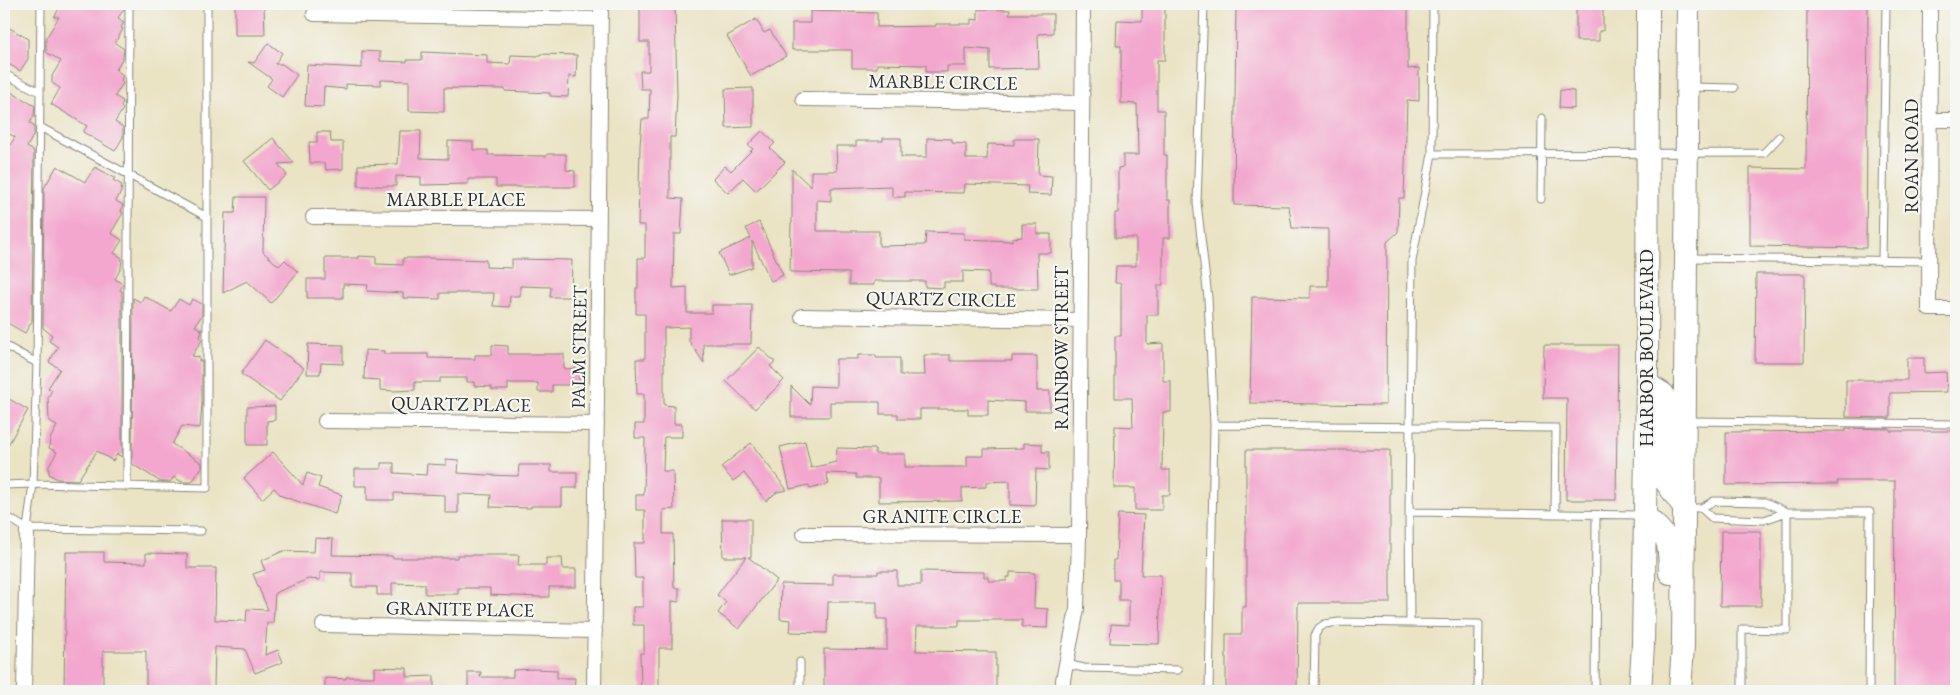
<svg xmlns="http://www.w3.org/2000/svg" width="1960" height="695" font-family="'EB Garamond',serif">
	<style>
		.building { fill: #f3a7ce }
		.lines { fill: none; stroke-linecap: round; stroke-linejoin: round }
		.service-casing { stroke: #8a8778; stroke-width: 9 }
		.minor-casing { stroke: #8a8778; stroke-width: 16 }
		.primary-casing { stroke: #8a8778; stroke-width: 24 }
		.service { stroke: #fff; stroke-width: 7 }
		.minor { stroke: #fff; stroke-width: 14 }
		.primary { stroke: #fff; stroke-width: 22 }
		.labels { text-anchor: middle; dominant-baseline: central; stroke-width: 4.5; stroke-linejoin: round; paint-order: stroke }
		.street-label { font-size: 19px; fill: #2b2b2b; stroke: #f6f6f2 }
	</style>
	<rect width="100%" height="100%" fill="#f6f6f2"/>
	<filter id="ink" filterUnits="userSpaceOnUse"><feTurbulence type="fractalNoise" baseFrequency=".02" numOctaves="2"/><feDisplacementMap in="SourceGraphic" scale="10" xChannelSelector="R" yChannelSelector="G"/><feConvolveMatrix kernelMatrix="1 2 1 2 8 2 1 2 1" color-interpolation-filters="sRGB"/></filter>
	<filter id="wash" filterUnits="userSpaceOnUse"><feTurbulence type="fractalNoise" baseFrequency=".0096" numOctaves="4" result="noise"/><feDisplacementMap in="SourceGraphic" scale="20" xChannelSelector="R" yChannelSelector="G"/><feGaussianBlur stdDeviation="1.12" result="paint"/><feColorMatrix in="noise" values="0 0 0 0 0 0 0 0 0 0 0 0 0 0 0 0 0 1.4 0 .05"/><feComposite in="paint" operator="in"/></filter>
	<g filter="url(#wash)">
		<rect width="100%" height="100%" fill="#eae3c4"/>
		<g id="blocks">
			<path class="building" d="M62,4H124V9L118,18L124,22L121,28L123,29L115,43L124,49L123,57L116,70L123,75L121,81L123,83L115,96L123,101L121,107L123,109L115,122L123,127V137L115,151L83,132L87,126L51,104L60,88L52,83V76L61,61L46,52V38L59,17H54Z
				M235,4H264L265,35H235Z
				M640,4H675L677,96L675,137H670V198L683,199L681,234H674L673,288L687,287V313H712V305H752L751,344H703L704,363L689,341V327L664,328V405L674,406V424H682V437H664L663,471H673L674,509L663,510V534H673L674,588H679V602L672,601V648H659V691H641L640,653H644V625H633V607H643V578H635L634,543H645V510H636V495H644L645,438H635V424H644V394H637L636,359H645V314H636V288H638V258H645V225H638L640,146L642,119H649L650,89H641L640,71H649V42H640Z
				M1142,4H1165V60H1157V110H1164V155H1167V200H1170V238H1163V285H1158V315H1147V344L1163,343V381H1171V412H1163L1162,470H1170V495H1162V510H1135V488H1114L1115,426L1133,427L1132,398H1115V336H1121V283H1115L1116,266H1136V238H1115V213H1118V168L1123,167V155H1138L1137,104L1121,103V46H1116L1117,20L1142,21Z
				M1236,4H1408V69L1419,68V101L1407,100L1404,198H1399L1398,232L1387,242L1386,405L1250,403L1252,297L1310,298V286H1328V229L1292,228L1289,206L1234,205Z
				M1576,4H1603V31H1599V41H1576Z
				M1807,4H1868L1866,248L1750,246V168L1806,169Z
				M978,9L1010,10L1009,14H1053V33L1038,34L1039,68L990,69V50L966,48V66H947V72H926V65L877,64V68H852V50H792V23H810V11L877,13V27L936,26V24H971V19L978,20Z
				M756,19L764,33L770,30L786,56L751,76L727,36Z
				M8,27L28,39V59L20,71L4,61V33Z
				M268,43L282,53L275,64H282L297,75L282,97L267,86L272,79L248,62L254,63Z
				M362,51L380,52V61L407,62V60H422V52L487,55V63L510,64L511,55L540,56V54L577,55L576,77L569,76L568,97L550,96V93L505,91V89L444,88V112L409,111V81L381,80V85L346,84V89L324,87L323,107L305,106L307,65L362,68Z
				M753,88V127L726,128L725,89Z
				M1560,90L1574,91V109L1559,108Z
				M11,92L35,106L34,116L30,123L34,125V134L27,147L34,151L32,321L25,333L4,321V155L15,137L4,131V104Z
				M400,131H421L420,158L448,159V141L473,142V150H488V155L547,156V154H566V170L575,171V187H496V179H468V184L421,185V177L396,176V186H358V165L398,164Z
				M762,131L775,143L770,148L785,162L756,191L743,178L728,193L713,179L725,166L731,171L753,149L748,145Z
				M317,132H330L331,142H343V169L326,170L325,163H310L309,142H317Z
				M273,138L294,163L278,164L287,175L268,190L244,161Z
				M883,138H901V157H927V138L952,139V143L966,144V159H987L988,144L1014,145V139H1039L1038,175L1052,176L1051,195L1027,194L1028,186L965,184L964,193L905,192V197H892V186L831,188V201L817,200V231H879V246L925,245L926,232L964,233V239L1012,241V238L1022,237V224H1037V234H1051V253H1037L1038,289H994V287H989V272L963,271V282H944V288L925,287V281H874V285H849V273L790,272L791,223H792V169L811,187V171H837L836,146H856V141H883Z
				M57,166L85,182L95,167L115,178L113,180L122,185L121,192L116,201L123,205L121,212L123,213L111,233L122,240L114,253L122,258L121,268L115,279L123,284L120,290L122,291V457L117,454L113,461L97,451L78,480L57,479L49,474V466L57,452L49,448L50,439L57,426L49,421L48,397L52,390L48,388L60,369L49,362L58,347L49,341L52,335L43,328L44,188Z
				M236,197H264L263,252L279,266L285,260L298,272L271,303L247,281L223,293L225,213H235Z
				M759,222L783,275L771,281L752,241V267L729,275L719,253L751,238L746,228Z
				M359,256L376,257V264L403,265V258H426L486,260V267L512,268V259L572,260L571,297H550L551,287L520,286V296H510L509,307L493,306L494,293H440V299L403,298V293L367,291L368,285L343,284V298H307V279H325V258H359Z
				M1756,274H1805L1804,362H1755Z
				M144,296L171,311L179,299L189,305L192,299L202,304V315L195,326L202,330L200,337L202,340L192,356L199,357V361H202V404L200,428L182,426L172,444L202,463V467L192,482H182L174,477L170,482H161L132,464L133,298L141,302Z
				M265,340L304,368L280,401L241,374Z
				M308,344L343,345V364L321,363L320,374H307Z
				M492,345L508,346V354H564V369L579,368V385H552V392H538V383H508V390H492V387L474,386V382H467V378H440V382H415V390L394,391L380,390V380L364,379L365,350L384,351V354H428V358L475,359V355H492Z
				M1544,345H1618L1616,500H1566L1567,398H1543Z
				M759,347L775,362L770,366L784,380L755,409L726,381Z
				M858,355H876V358H900V375H925L924,355H950V361H1012V356H1037V391H1050V411H1025V402L988,400V415H968V409H920V419H898V414H880V402H830V417H791V386L810,405L811,386L836,387V359H858Z
				M1907,358H1924V373L1946,372L1947,392L1890,393V418L1846,417V380H1907Z
				M4,396L28,410L4,452Z
				M275,406V420L267,421V445H247V407Z
				M1846,428L1890,429V431H1956V691H1894L1895,481H1837L1838,484L1726,485V432L1846,431Z
				M805,441L811,468L836,462L837,448L875,449V454H905V467H967V456H984V449L1024,448V443L1042,444V452H1049V470L1036,469L1035,506L1010,505V481L986,482V487L962,488V501L879,502V478H856V474L826,473L829,484L810,489L809,485L790,489L780,447Z
				M751,443L787,490L777,492L766,501L744,473L733,481L721,467Z
				M1246,450H1390V603H1298L1297,691H1226V634H1242V607H1246Z
				M273,452L303,485L307,473L321,478L318,487L342,495L335,514L282,496L274,488L262,499L244,478Z
				M446,459L459,460L458,473L486,475L518,476L519,465H551V472H577V488H562V506H531V508L490,507L491,495L458,494V513H445V495L394,493V500H367V486H355V469H381V463H394V473L426,475L427,464L446,465Z
				M1118,514L1144,515L1141,575H1161L1159,644L1110,643L1111,624L1129,625V600H1119V580H1113V560H1116Z
				M722,519H751V557H748L777,580L739,629L718,613L726,602L717,595L746,557H723Z
				M1721,531H1761V606H1720Z
				M315,538L333,539L332,555L392,556V558H457V555H519L518,565H546V558H562L563,569H576V587H549V597H540L490,595V588H458V594H425V584L392,583V595H377V587H352V573L320,572V580L308,579L275,593L273,623H267L265,655L278,650L283,662L255,673L245,649L215,647L214,688L206,691H146V651H103V691H64L66,552H104V562L146,563V553L187,554V568H216L215,620L246,621L247,609L268,610L253,574L265,570L261,561L283,551L314,552Z
				M878,571H897V585H921V571L984,572V577H988V581H1007V577H1010V572L1035,573L1034,608L1048,609L1047,628L1022,627V620H959V626H917L916,651L996,652V691H824V649L887,650V619H877V602H828L827,633L790,632L791,620L780,619L781,584L833,585V574H878Z
				M374,667L407,668V677L434,676V691H325V678L346,679V677H374Z
				M534,669L557,670V678H575L574,691H468V672H481L480,677H513V670Z"/>
		</g>
	</g>
	<g filter="url(#ink)">
		<use href="#blocks" fill-opacity="0" stroke="#8a8778" stroke-width="1"/>
		<g class="lines">
			<g class="service-casing">
				<path id="service" d="M1204,4L1197,203L1208,298L1214,425L1209,691
					M4,74L40,92
					M1689,87L1734,88
					M40,127L207,217
					M1432,154L1764,153L1779,137
					M1541,199L1542,118
					M1689,258L1929,261
					M1882,261L1886,4
					M4,345L37,363
					M1688,421L1956,424
					M1214,425L1556,428L1555,514
					M4,485L33,484L207,488V4
					M127,487L129,4
					M1697,508H1701L1714,501L1765,502L1787,512
					M1701,508L1712,518L1764,520L1787,512H1870L1869,691
					M1409,512L1641,515
					M4,515L27,529L201,531
					M27,529L33,484L37,363L41,4
					M1410,623L1479,624L1478,691
					M800,662V691
					M1066,664L1084,668L1178,670
					M1314,691L1315,635L1319,628L1325,624L1339,622L1410,623L1409,512L1412,261L1432,154L1433,4
					M1595,691L1596,515
					M1742,691V629L1787,630V512"/>
			</g>
			<g class="minor-casing">
				<path id="minor" d="M1930,4L1929,309H1956
					M314,14L601,19
					M803,99L1082,103
					M1930,120H1956
					M313,217L599,219
					M802,316L1079,320
					M325,421L597,424
					M804,534L1079,535
					M323,625L595,631
					M24,691L27,529
					M594,691L601,4
					M1063,691V680L1077,609L1079,535L1083,4"/>
			</g>
			<g class="primary-casing">
				<path id="primary" d="M1647,384L1663,394L1664,479L1684,507
					M1644,515C1670,539 1669,538 1670,573
					M1640,691L1643,645L1647,384L1648,4
					M1680,691L1683,645L1688,4"/>
			</g>
			<use href="#service" class="service"/>
			<use href="#minor" class="minor"/>
			<use href="#primary" class="primary"/>
		</g>
	</g>
	<g class="labels">
		<g class="street-label">
			<text transform="translate(943 82) rotate(1)">MARBLE CIRCLE</text>
			<text transform="translate(1911 156) rotate(-90)">ROAN ROAD</text>
			<text x="456" y="199">MARBLE PLACE</text>
			<text transform="translate(941 299) rotate(1)">QUARTZ CIRCLE</text>
			<text transform="translate(579 347) rotate(-89)">PALM STREET</text>
			<text transform="translate(1061 348) rotate(-90)">RAINBOW STREET</text>
			<text transform="translate(1646 348) rotate(-90)">HARBOR BOULEVARD</text>
			<text transform="translate(461 404) rotate(1)">QUARTZ PLACE</text>
			<text x="942" y="516">GRANITE CIRCLE</text>
			<text transform="translate(460 609) rotate(1)">GRANITE PLACE</text>
		</g>
	</g>
	<rect width="1960" height="695" fill="none" stroke="#f6f6f2" stroke-width="20"/>
</svg>
